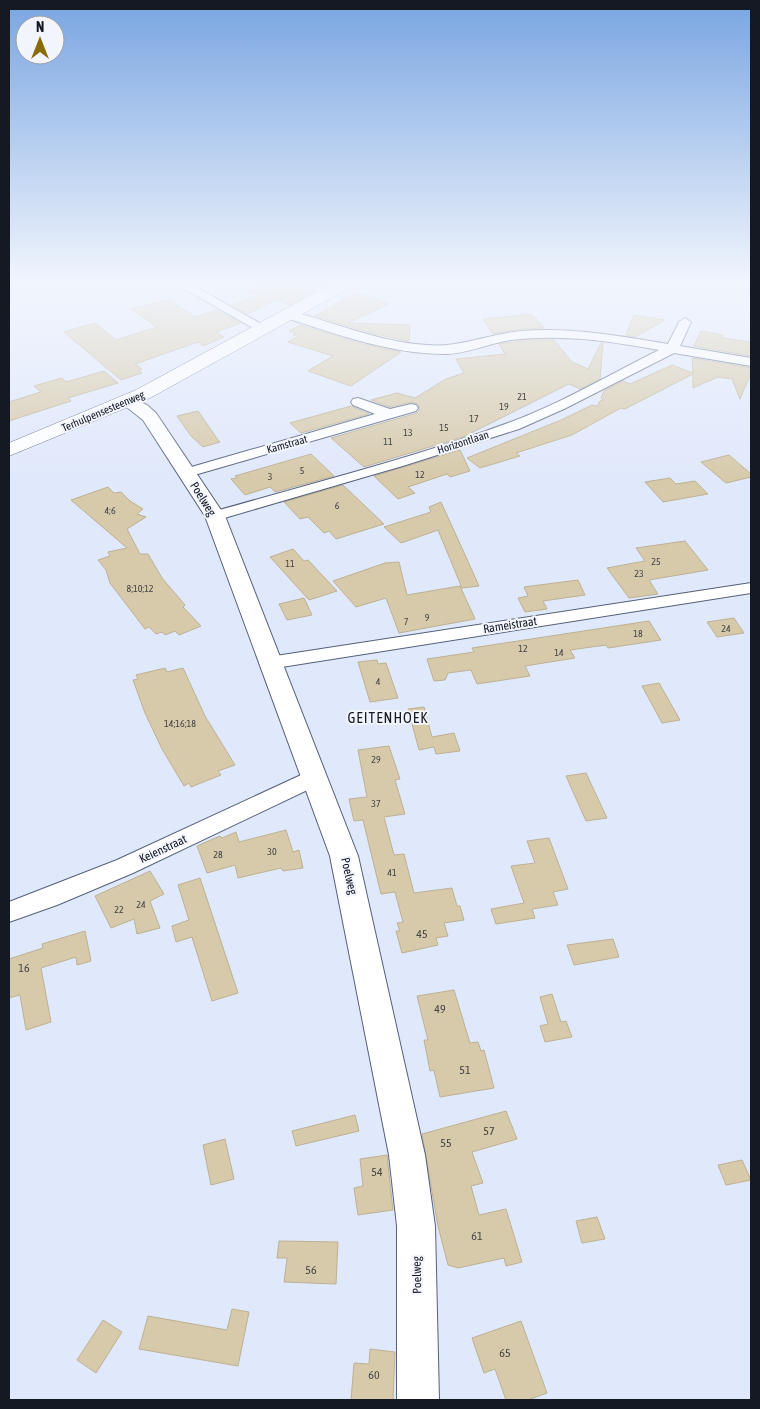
<svg xmlns="http://www.w3.org/2000/svg" width="760" height="1409" font-family="'Asap Condensed',sans-serif">
	<style>
		.building { fill: #d7caab; stroke: #bdb193 }
		.lines { fill: none; stroke-linecap: round; stroke-linejoin: round }
		.minor-casing { stroke: #55607a; stroke-width: 2 }
		.tertiary-casing { stroke: #55607a; stroke-width: 2 }
		.secondary-casing { stroke: #55607a; stroke-width: 1 }
		.minor { fill: #fff; fill-rule: evenodd }
		.tertiary { fill: #fff; fill-rule: evenodd }
		.secondary { fill: #fff; fill-rule: evenodd }
		.labels { text-anchor: middle; dominant-baseline: central; stroke-width: 4; stroke-linejoin: round; paint-order: stroke }
		.number-label { font-size: 10px; fill: #454545 }
		.far-street-label { font-size: 11px; fill: #141923; stroke: #f3f5fc }
		.street-label { font-size: 12px; fill: #141923; stroke: #f3f5fc }
		.near-number-label { font-size: 12px; fill: #454545 }
		.quarter-label { font-size: 15px; letter-spacing: 1px; fill: #141923; stroke: #f3f5fc }
	</style>
	<rect width="100%" height="100%" fill="#e0e8fb"/>
	<path class="building" d="M274,280H332L290,305L276,299L248,314L232,305L260,296L248,291Z
		M354,294L364,295L388,304L348,323L410,325L409,341L375,334L315,316Z
		M169,300L195,317L217,310L241,323L216,332L224,337L203,346L198,342L135,364L142,369L138,370L142,373L121,380L64,332L95,323L116,340L157,327L131,309Z
		M532,314L544,328L521,329L493,334L483,319Z
		M634,315L665,320L635,337L626,335Z
		M300,325L363,344L401,352L351,386L308,371L333,356L288,342L298,336L293,335L296,333L289,331Z
		M701,331L723,335L722,338L751,342V356L694,346Z
		M530,340H554L572,362L588,369L601,343H603L600,379L580,389L569,384L463,437L364,467L331,438L417,413L420,409L418,404L411,402L390,407L371,400L397,393L415,398L446,379L464,373L456,359L505,354L499,344Z
		M692,358L751,368V373L740,399L732,379L718,377L693,388V374L625,409L621,408L572,435L516,453L520,456L480,468L467,458L561,420L592,405L597,406L600,401L603,400L601,398L604,391L623,381L630,384L672,365L693,373Z
		M104,371L118,383L68,398L71,401L9,421V402L41,392L34,386L62,378L66,382Z
		M351,406L369,414L301,433L290,423Z
		M198,411L218,440L220,442L203,447L191,436L177,416Z
		M460,450L470,471L450,477L447,474L408,487L415,493L398,499L374,476Z
		M311,454L334,476L275,492L270,487L245,495L231,479L237,478L235,476Z
		M729,455L751,474V477L726,483L701,462Z
		M670,478L676,484L695,481L708,494L663,502L645,482Z
		M343,485L384,524L336,539L329,531L324,533L308,517L300,519L284,502Z
		M108,487L114,493L121,492L130,501L143,509L137,514L146,517L127,529L140,554H148L162,578L185,605L183,607L201,626L179,635L175,631L165,635L162,632L156,634L149,627L145,629L110,583L106,570L98,560L110,556L108,552L127,548L71,500Z
		M441,502L466,557L479,586L462,588L438,530L401,543L384,527L431,512L429,507Z
		M685,541L708,570L649,580L658,594L629,598L607,568L645,561L636,548Z
		M293,549L304,561L308,560L337,591L309,600L270,557Z
		M399,562L407,595L460,586L475,619L399,633L386,598L356,607L333,581L385,563Z
		M578,580L585,595L543,601L547,609L525,612L518,598L528,596L524,587Z
		M304,598L312,615L287,620L279,604Z
		M734,618L744,633L717,637L707,622Z
		M649,621L661,640L608,648L606,645L570,650L575,658L525,666L530,676L477,684L471,670L448,673L445,680L434,681L427,659L474,652L472,648Z
		M377,660L378,664L386,663L398,698L370,702L358,662Z
		M165,668L167,672L183,668L205,716L235,765L218,771L221,775L191,787L189,783L184,786L162,749L145,713L133,680L138,679L136,675Z
		M659,683L680,720L662,723L642,686Z
		M424,707L432,737L454,733L460,751L436,754L434,747L419,750L408,709Z
		M389,746L400,779L395,780L405,814L384,817L394,855L404,854L414,893L452,888L457,906H460L464,920L444,923L448,936L436,938L438,945L402,953L396,931H400L397,923L403,922L395,892L381,894L363,820L354,821L349,799L367,797L358,750Z
		M586,773L607,818L586,821L566,776Z
		M286,830L293,852L299,850L303,868L283,871L281,868L238,878L235,865L207,873L197,846L220,836L222,838L236,832L239,842Z
		M549,838L568,889L553,892L558,905L532,909L535,918L496,924L491,909L524,903L511,866L535,863L527,841Z
		M150,871L164,894L150,901L160,928L137,934L134,919L111,928L95,896Z
		M200,878L238,993L212,1001L192,937L176,942L172,926L189,920L178,885Z
		M85,931L91,961L77,965L76,957L41,968L51,1022L26,1030L20,995L9,998V959L43,948L42,944Z
		M613,939L619,957L574,965L567,945Z
		M454,990L470,1043L478,1042L481,1051L484,1050L494,1088L440,1097L434,1070L430,1071L424,1040H428L417,996Z
		M552,994L561,1022L566,1021L572,1037L545,1042L540,1026L548,1024L540,997Z
		M506,1111L517,1139L472,1152L483,1183L471,1186L479,1215L506,1209L522,1262L506,1266L504,1258L458,1268L448,1265L438,1226L422,1134Z
		M355,1115L359,1131L296,1146L292,1131Z
		M225,1139L234,1179L211,1185L203,1145Z
		M387,1155L393,1210L358,1215L354,1188L363,1186L360,1159Z
		M742,1160L751,1180L726,1185L718,1165Z
		M597,1217L605,1239L582,1243L576,1221Z
		M279,1241L338,1242L336,1284L284,1282L287,1258H277Z
		M232,1309L249,1312L238,1366L139,1349L148,1316L227,1330Z
		M103,1320L122,1332L96,1373L77,1360Z
		M521,1321L547,1393L528,1400H506L495,1369L484,1373L472,1338Z
		M370,1349L395,1352L393,1400H351L354,1363L369,1364Z"/>
	<g class="lines">
		<g class="minor-casing">
			<path id="minor" d="M169,280H184L270,329L268,332H260Z
				M290,311C336,323 379,342 427,345C459,348 488,334 521,331C571,327 619,336 668,344L679,322L685,318L691,322L680,346L751,358V366L674,353L564,409L519,429L406,465L221,519H209L207,516L209,513C309,484 411,459 508,423C560,404 609,375 659,350C608,341 563,334 511,340C489,343 467,354 444,354C390,354 337,334 286,318L284,315L286,312Z
				M358,398L390,409L411,404L416,405L418,408L416,411L191,476H181L178,473L181,470L375,414L353,405L351,402L353,399Z
				M751,583V593L269,669L262,667L259,663L262,659L269,657Z
				M314,769L322,771L325,777L322,783L133,873L57,905L9,922V902L117,860Z"/>
		</g>
		<g class="tertiary-casing">
			<path id="tertiary" d="M128,396L147,405L156,413L225,516L358,856L425,1155L435,1226L439,1400H397V1226L389,1155L330,856L205,516L143,420L119,401L122,397Z"/>
		</g>
		<g class="secondary-casing">
			<path id="secondary" d="M339,280H360L358,283L150,398L9,456V443L136,390Z"/>
		</g>
		<use href="#minor" class="minor"/>
		<use href="#tertiary" class="tertiary"/>
		<use href="#secondary" class="secondary"/>
	</g>
	<linearGradient id="sky" x2="0" y2="1"><stop stop-color="#79a5e1"/><stop offset="0.59" stop-color="#f1f5fd"/><stop offset="1" stop-color="#f1f5fd" stop-opacity="0"/></linearGradient>
	<rect width="760" height="478" fill="url(#sky)"/>
	<g class="labels">
		<g class="number-label">
			<text x="522" y="396">21</text>
			<text x="504" y="406">19</text>
			<text x="474" y="418">17</text>
			<text x="444" y="427">15</text>
			<text x="408" y="432">13</text>
			<text x="388" y="441">11</text>
			<text x="302" y="470">5</text>
			<text x="420" y="474">12</text>
			<text x="270" y="476">3</text>
			<text x="337" y="505">6</text>
			<text x="110" y="510">4;6</text>
			<text x="656" y="561">25</text>
			<text x="290" y="563">11</text>
			<text x="639" y="573">23</text>
			<text x="140" y="588">8;10;12</text>
			<text x="427" y="617">9</text>
			<text x="406" y="621">7</text>
			<text x="726" y="628">24</text>
			<text x="638" y="633">18</text>
			<text x="523" y="648">12</text>
			<text x="559" y="652">14</text>
			<text x="378" y="681">4</text>
			<text x="180" y="723">14;16;18</text>
			<text x="376" y="759">29</text>
			<text x="376" y="803">37</text>
			<text x="272" y="851">30</text>
			<text x="218" y="854">28</text>
			<text x="392" y="872">41</text>
			<text x="141" y="904">24</text>
			<text x="119" y="909">22</text>
		</g>
		<g class="far-street-label">
			<text transform="translate(103 411) rotate(-23)">Terhulpensesteenweg</text>
			<text transform="translate(463 442) rotate(-18)">Horizontlaan</text>
			<text transform="translate(287 444) rotate(-16)">Kamstraat</text>
		</g>
		<g class="street-label">
			<text transform="translate(203 499) rotate(58)">Poelweg</text>
			<text transform="translate(510 625) rotate(-9)">Rameistraat</text>
			<text transform="translate(163 849) rotate(-25)">Keienstraat</text>
			<text transform="translate(349 876) rotate(77)">Poelweg</text>
			<text transform="translate(417 1275) rotate(-91)">Poelweg</text>
		</g>
		<g class="near-number-label">
			<text x="422" y="934">45</text>
			<text x="24" y="968">16</text>
			<text x="440" y="1009">49</text>
			<text x="465" y="1070">51</text>
			<text x="489" y="1131">57</text>
			<text x="446" y="1143">55</text>
			<text x="377" y="1172">54</text>
			<text x="477" y="1236">61</text>
			<text x="311" y="1270">56</text>
			<text x="505" y="1353">65</text>
			<text x="374" y="1375">60</text>
		</g>
		<g class="quarter-label">
			<text x="388" y="717">GEITENHOEK</text>
		</g>
	</g>
	<rect width="760" height="1409" fill="none" stroke="#141923" stroke-width="20"/>
	<g transform="translate(40 40)"><circle r="24" fill="#f3f5fc" stroke="#9a9da5"/>
	<path d="M0-4L9 19L0 12L-9 19Z" fill="#8a6b0a"/>
	<text y="-8" font-size="14" font-weight="bold" text-anchor="middle" fill="#141923">N</text>
	</g>
</svg>
